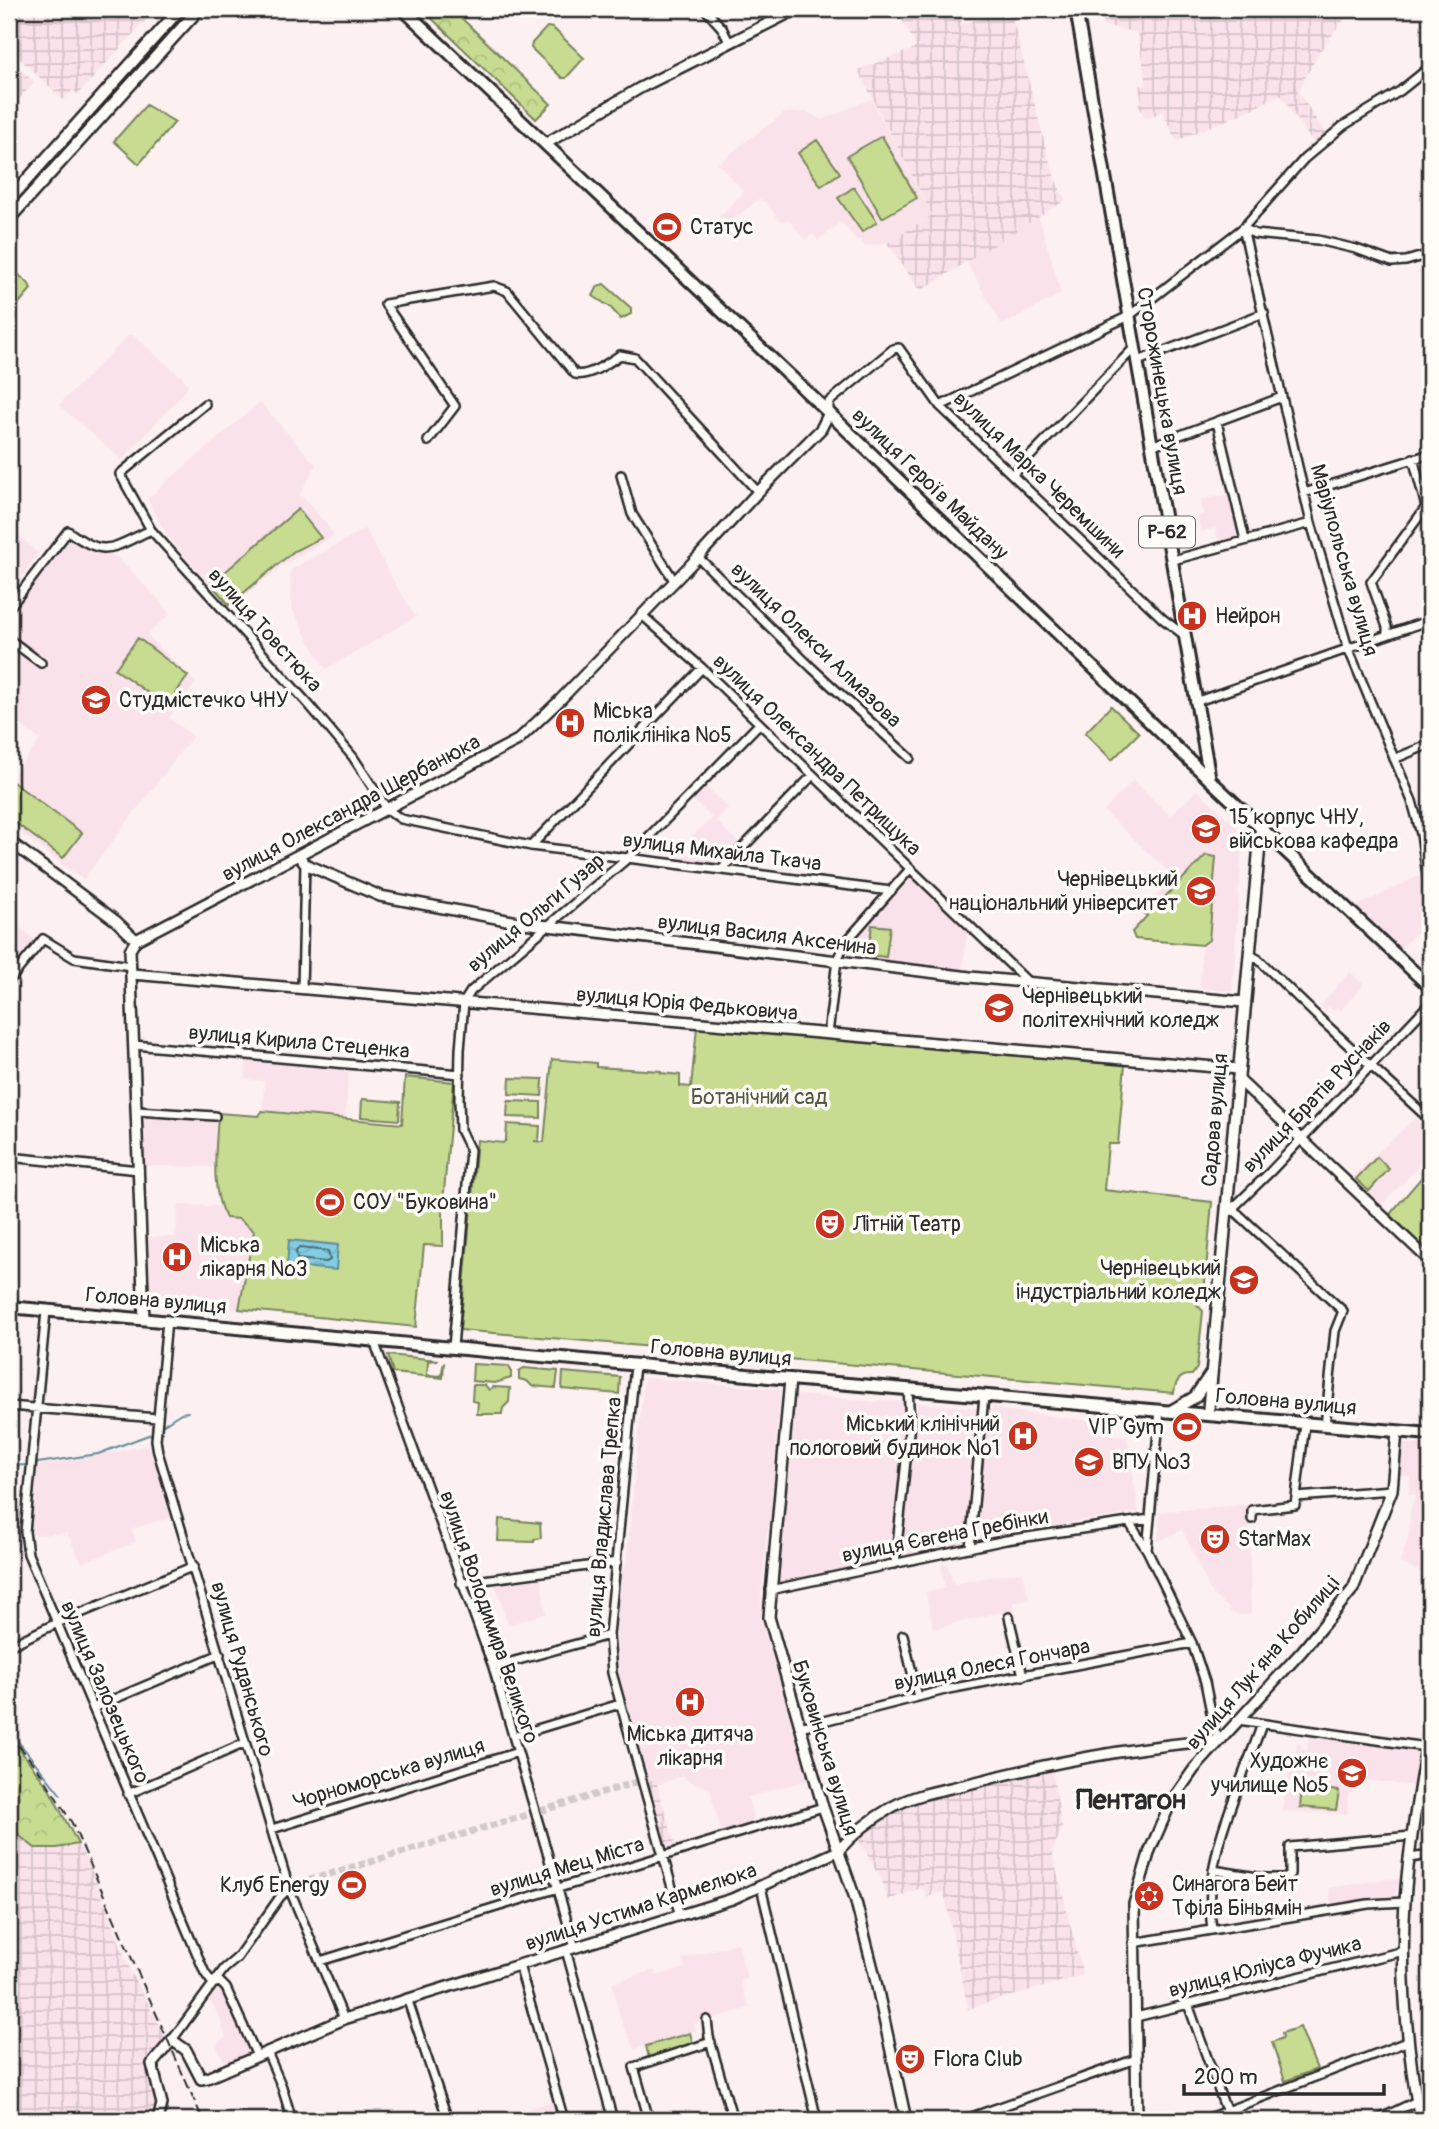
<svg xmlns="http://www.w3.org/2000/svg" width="1439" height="2129" font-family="Pangolin,sans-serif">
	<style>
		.built { fill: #fae2ea }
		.industrial { fill: url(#industrial-grid) }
		.green { fill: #c7dc91; stroke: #79845e; stroke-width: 2 }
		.forest { fill: url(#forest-crowns); stroke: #79845e; stroke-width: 2 }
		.water { fill: url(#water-waves); stroke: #608c9a; stroke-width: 2 }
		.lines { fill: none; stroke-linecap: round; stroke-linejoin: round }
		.shore { stroke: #4e6c75; stroke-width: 2 }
		.stream { stroke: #608c9a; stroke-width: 2 }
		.minor-tunnel { stroke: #d2c9c9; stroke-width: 7; stroke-dasharray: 7 3.5; stroke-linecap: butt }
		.minor-casing { stroke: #2b2b2b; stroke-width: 12 }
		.tertiary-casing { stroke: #2b2b2b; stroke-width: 14 }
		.secondary-casing { stroke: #2b2b2b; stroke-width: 15 }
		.primary-casing { stroke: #2b2b2b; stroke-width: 16 }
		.minor { stroke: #fdfcf7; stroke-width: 7 }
		.tertiary { stroke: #fdfcf7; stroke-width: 9 }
		.secondary { stroke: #fdfcf7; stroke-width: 10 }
		.primary { stroke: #fdfcf7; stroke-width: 10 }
		.rail { stroke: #2b2b2b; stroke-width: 2; stroke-dasharray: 10 5; stroke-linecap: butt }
		.labels { text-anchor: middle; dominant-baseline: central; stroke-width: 7; stroke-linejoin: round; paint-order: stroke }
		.shield { fill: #fdfcf7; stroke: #6a6a68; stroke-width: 2 }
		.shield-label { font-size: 19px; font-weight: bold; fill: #2b2b2b }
		.poi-label { font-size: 21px; fill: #2b2b2b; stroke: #fdfcf7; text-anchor: start }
		.street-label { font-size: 21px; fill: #2b2b2b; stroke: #fdfcf7 }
		.park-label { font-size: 21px; fill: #525744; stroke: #fdfcf7 }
		.district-label { font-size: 28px; font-weight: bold; fill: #2b2b2b; stroke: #fdfcf7 }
	</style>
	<defs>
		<pattern id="industrial-grid" width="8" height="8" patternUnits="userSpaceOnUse" patternTransform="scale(1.75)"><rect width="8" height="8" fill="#fae2ea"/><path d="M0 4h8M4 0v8" fill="none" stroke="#d6c2c9"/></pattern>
		<pattern id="forest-crowns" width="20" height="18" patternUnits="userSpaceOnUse" patternTransform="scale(1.75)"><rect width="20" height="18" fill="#c7dc91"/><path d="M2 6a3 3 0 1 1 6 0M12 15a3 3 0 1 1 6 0" fill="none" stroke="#abbd7d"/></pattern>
		<pattern id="water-waves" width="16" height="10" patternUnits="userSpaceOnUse" patternTransform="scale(1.75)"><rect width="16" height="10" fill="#83cde4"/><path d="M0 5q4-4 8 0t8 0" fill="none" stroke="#71b0c4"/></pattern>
	</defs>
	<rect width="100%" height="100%" fill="#fcf0f1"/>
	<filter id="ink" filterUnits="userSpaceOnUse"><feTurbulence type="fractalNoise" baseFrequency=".0143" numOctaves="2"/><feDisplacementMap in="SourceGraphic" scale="14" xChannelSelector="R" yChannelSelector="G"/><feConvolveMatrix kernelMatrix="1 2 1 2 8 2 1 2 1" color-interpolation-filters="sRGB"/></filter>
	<g filter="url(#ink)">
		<path class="built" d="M871,99L932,215L887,243L864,246L859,239L857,241L841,222L818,240L813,234L805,240L789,220L780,221L765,202L759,199L730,222H727L722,217H718L744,192L718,164L741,145L785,113L808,112L822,120Z
			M1039,217L1061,294L1002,325L966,261Z
			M130,334L136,337L188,383L187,389L122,460L59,405Z
			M260,402L316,465L300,494L324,521L334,536L283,565L230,607L168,537L147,499Z
			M1229,494L1238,536L1219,541L1215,528L1201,532L1198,516L1203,514L1200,500Z
			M9,526L38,554L9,594Z
			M71,527L120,560L161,602L170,614L147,635L196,683L169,718L193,736L83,880L9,824V782L40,740L9,716V608Z
			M365,529L391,577L416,617L326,669L313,648L291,607L290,570Z
			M1133,780L1170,816L1197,790L1243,833L1232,991L1200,988L1202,944L1148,916L1142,910L1174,877L1104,811Z
			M705,786L728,808L716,821L739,844L720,864L683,859L687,841L712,818L692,799Z
			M911,869L968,924L962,975L837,960L845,943Z
			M1423,874L1430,933L1415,934L1398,951L1353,908Z
			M9,919L34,939L9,971Z
			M1350,972L1364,985L1340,1011L1337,1007L1333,1011L1329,1006L1325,1012L1320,1006Z
			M246,1061L349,1069L345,1118L262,1111L265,1081L245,1079Z
			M147,1115L218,1121L216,1167L145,1166L144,1117Z
			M1415,1118L1430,1132V1155L1381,1205L1353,1176Z
			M179,1205L219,1206L226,1218L239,1219L254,1231L239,1309L152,1302L150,1299L148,1237H175Z
			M644,1378L779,1389L780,1393L771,1504L772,1510H770V1526L768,1527L761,1593V1620L808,1780L748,1797L754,1823L721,1833L710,1789L685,1779L684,1776L657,1785L654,1778L648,1780L618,1675L616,1619L618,1591L621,1590L622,1569L626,1568Z
			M793,1394L877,1402L879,1400L906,1402L891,1562L776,1583Z
			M917,1403L977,1408L964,1544L902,1557L905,1501H908Z
			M995,1407L1002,1410L1092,1421L1106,1419L1107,1435L1127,1436L1139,1513L1079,1521L976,1541L988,1410Z
			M1402,1443L1430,1445V1581L1427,1574L1400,1563L1409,1534L1410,1512L1415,1495L1409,1494L1410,1476L1399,1475Z
			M151,1445L172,1517L132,1529L136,1542L82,1563L67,1533L32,1535L37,1466Z
			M1241,1505L1249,1506L1251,1614L1239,1615L1230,1612L1229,1608L1213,1595L1182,1530L1158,1541L1160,1512Z
			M947,1563L954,1584L1022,1571L1029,1600L1013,1602L1015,1616L1003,1619L1001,1612L933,1629L926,1592L945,1588L941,1564Z
			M541,1579L546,1613L508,1625L496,1585Z
			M1309,1737L1347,1742L1348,1739L1418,1750L1413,1786L1358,1779L1357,1788H1352L1351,1793L1348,1794L1347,1814L1282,1811L1289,1769L1296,1770L1297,1765L1292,1763L1298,1744L1302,1745L1301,1749L1307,1750Z
			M1387,1879L1399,1880L1395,1895L1331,1904L1329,1888Z
			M738,1943L747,1979L740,1981L749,2008L694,2024L696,2031L634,2049L620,2017L612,1983L654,1970L657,1976L685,1968L682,1959Z
			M219,1985L252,2051L225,2064L216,2045L226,2037L218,2013L207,1997Z
			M555,2101L559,2120H490Z"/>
		<path class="industrial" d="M9,9H156L78,94L73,90L63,100L9,48Z
			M896,9H955L963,24L1010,9L1049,160L1058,186L1066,200L920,291L887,243L932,215L858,70L915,48V44Z
			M1157,9H1349L1338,12L1345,18L1320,51L1298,91L1328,138L1316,147L1280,94L1255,108L1176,141L1163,112L1145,118L1138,103L1142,102L1139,86L1147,84L1137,33L1104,25L1103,15Z
			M9,60L34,82L9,111Z
			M1051,1764L1062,1828L1052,1852L1083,1975L968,2009L944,1892L927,1897L924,1887L888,1900L879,1871H876L856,1834L913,1798Z
			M655,1778L676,1847L667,1849L648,1781Z
			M9,1821L21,1837L57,1848L78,1844L90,1867L131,1972L168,2042L154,2061L161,2090L156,2120H9Z"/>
		<path class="green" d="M177,18L180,21L94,118L51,163L49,161Z
			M547,27L553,28L584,58L566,78H562L531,48L532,43Z
			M146,105L175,122L139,164L114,141Z
			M882,136L917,198L882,218L847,156Z
			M817,140L840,173L821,186L798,153Z
			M854,187L877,222L862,232L838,198Z
			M9,266L29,284L31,289L9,315Z
			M604,284L631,308V314L621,319L610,307L593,296L598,286Z
			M298,509L321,538L294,551L229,605L211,584Z
			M138,638L188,676L166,706L115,669Z
			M1111,706L1139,733L1112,760L1085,733Z
			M10,780L82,833L63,858L9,818Z
			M1206,855L1216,857L1209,940L1202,945L1135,939L1132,932L1147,916L1143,913L1155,900L1159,903Z
			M872,925L890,927L886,957L868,955Z
			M697,1027L959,1049L961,1053H969L972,1051L1125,1064L1118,1144H1108L1104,1190L1212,1202L1204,1293L1198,1298L1197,1305L1203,1311L1197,1368L1192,1375C1180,1374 1175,1382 1174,1393L460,1330L477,1140L503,1143L506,1140L507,1124L540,1126L539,1141H534L544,1142L552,1059L596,1063V1067L661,1071V1073L680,1075V1086L691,1087Z
			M405,1077L454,1082L443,1202V1246L424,1245L416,1327L239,1309L254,1231L239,1219L226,1218C209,1189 217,1145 218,1113L259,1116L262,1111L402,1124Z
			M510,1078L543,1079L542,1096L509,1094Z
			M362,1099L400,1102L399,1120L361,1117Z
			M508,1101L541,1102V1118L507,1117Z
			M1377,1157L1389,1169L1369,1191L1356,1179Z
			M1428,1170L1430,1171V1255L1390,1214Z
			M388,1355L438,1360L428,1361L427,1375L441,1376L444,1362L443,1378L393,1373Z
			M473,1364L508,1366L511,1370V1378L495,1383L472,1381Z
			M524,1368L558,1371L556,1388L532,1386L527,1381L519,1379V1371Z
			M563,1372L620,1377L619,1394L562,1389Z
			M473,1385H485L489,1390L493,1387L510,1388L509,1402L503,1408L502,1414H477L478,1402L472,1401Z
			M499,1519L540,1523L541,1538L534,1539V1542L498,1541Z
			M1302,1787L1339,1791L1336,1810L1300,1807Z
			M1300,2027L1317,2069L1285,2081L1272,2042L1283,2038L1282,2033Z
			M690,2033L693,2044L649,2058L646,2046Z"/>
		<path class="forest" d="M422,9H452L551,104L536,119Z
			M9,1735L48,1787L78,1844L57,1848H35L21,1837L9,1821Z"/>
		<path class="water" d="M289,1240L338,1245L336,1270L287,1266Z"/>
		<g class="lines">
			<path class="shore" d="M299,1248L328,1251L330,1260L326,1262L297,1259L296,1251Z"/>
			<path class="stream" d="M1293,233L1313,236
				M1325,238L1350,244
				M1386,256L1408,257L1430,248
				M164,1424L181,1413L188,1412
				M38,1463L98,1454L151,1434
				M9,1466L27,1465
				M9,1730L61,1795"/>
			<path class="minor-tunnel" d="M289,1888L313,1879L641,1781"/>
			<g class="minor-casing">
				<path id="minor" d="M705,9L722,28L729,42
					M1243,228L1311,523L1348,648L1412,801L1421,834L1430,895
					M1243,228L1255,234L1318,240L1356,249L1392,262L1406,261L1430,254
					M1138,361L1264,313
					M205,404L120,474L151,530L310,706L353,757L387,809L401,819L531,846L891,891
					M940,406L1129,316L1243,228L1304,159L1343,126L1400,91L1430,67
					M829,413V402L893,349L899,348L940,406L1163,619L1184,635
					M1217,422L1245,540
					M428,441L455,406L385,304L494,286L507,291L575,374C589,377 608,363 620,355L635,358L758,492
					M1151,446L1282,397
					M1413,458L1426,507
					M1013,474L1135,347
					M621,475L632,514L675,582
					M1304,493L1430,454
					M698,557L812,668L910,758
					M1173,560L1311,523
					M9,608L68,531C106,559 111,548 151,530
					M642,615L702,668L1027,981
					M1387,635V627L1371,582L1426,507L1430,506
					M9,639L41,663
					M1195,702L1430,620
					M1394,759L1430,744
					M531,846L702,668
					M722,869L813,775
					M1249,954L1258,959L1320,1019L1430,1120
					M9,981L43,939L74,958L131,966
					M302,989L305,864
					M828,1034L837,960L845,943L910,869
					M134,1045L460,1074
					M137,1111L215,1116
					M9,1157L139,1170
					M1226,1210L1236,1205L1270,1172L1430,1003
					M1227,1210L1236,1212L1343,1311L1335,1331L1325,1426
					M46,1311L25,1532L28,1554L205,1973L213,1984L220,1982L226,1988L257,2056
					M167,1320L156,1440L158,1452L289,1888L344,2019
					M374,1341L493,1667L575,1948
					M453,1347L470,1150L460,1130L459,1099L460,1050L464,1002L471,991L628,858L759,724
					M635,1365L609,1635L612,1673L680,1916
					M9,1406L157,1418
					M1296,1497L1392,1490
					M1252,1519V1510L1295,1505L1305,1424
					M1129,1522L1147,1550L1192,1643L1205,1682L1215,1732L1221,1740
					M970,1548L984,1396
					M1147,1550L1160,1410
					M895,1564L910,1423L908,1389
					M461,1583L617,1562
					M770,1590L1006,1540L1150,1519
					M1009,1617L1023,1676
					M903,1635L918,1697
					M9,1646L57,1623L194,1566
					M493,1667L609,1635
					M93,1708L220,1654
					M1238,1720L1426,1747
					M800,1727L949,1689L1192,1643
					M514,1736L620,1704
					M128,1794L245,1743
					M272,1829L518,1752
					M1410,1858L1430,1855
					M1213,1870L1264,1878H1285L1290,1874V1847L1412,1836
					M761,1887L817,2120
					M1212,1930C1202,1856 1239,1791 1262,1724
					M1133,1943L1368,1904L1405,1902
					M566,1950L613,2120
					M320,1961L823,1807
					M519,1965L564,2120
					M407,1998L448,2120
					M1188,2004L1224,2105L1234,2120
					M1136,2017L1404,1951
					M707,2020L709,2037L733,2120
					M172,2040L224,1969L237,1958L280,1897L289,1888
					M267,2052L282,2087L292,2120
					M649,2120L634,2067L711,2042
					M963,2120L1136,2059
					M1203,2120L1409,2041
					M1377,2120L1417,2101"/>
			</g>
			<g class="tertiary-casing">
				<path id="tertiary" d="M545,144L640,88L797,9
					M9,841L116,921L136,940
					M299,856L305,864L380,896L523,923L970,977L1244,1002
					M132,974L1239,1069
					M1238,1079L1430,1261
					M144,1319L130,950L136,940L518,740L558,702L698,557L758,492L821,429L829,413
					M790,1379L769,1617L823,1807L855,1898L874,1973L906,2120
					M158,2120L162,2104L152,2064L172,2040L186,2050L201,2079L207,2078L344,2019L732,1899L838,1851C852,1835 873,1818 892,1807C915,1794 943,1790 968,1784C1048,1763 1139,1746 1221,1740
					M1137,2120L1134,1904L1150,1850L1171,1802L1194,1769L1302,1651L1353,1589L1392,1490L1397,1431
					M1420,2120C1407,2049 1400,1974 1405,1901C1409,1841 1421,1781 1430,1721"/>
			</g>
			<g class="secondary-casing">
				<path id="secondary" d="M9,200L180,9
					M9,219L199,9
					M1171,1411L1195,1397L1210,1375
					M1208,1414L1261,828"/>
			</g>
			<g class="primary-casing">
				<path id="primary" d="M403,9L829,413L1210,780L1430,987
					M1076,9L1210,780
					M9,1307L790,1379L1430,1434"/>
			</g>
			<use href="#minor" class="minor"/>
			<use href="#tertiary" class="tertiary"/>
			<use href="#secondary" class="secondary"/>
			<use href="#primary" class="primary"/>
			<path class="rail" d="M9,1733L43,1776L72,1823L203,2120"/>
		</g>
	</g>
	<defs>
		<g id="stadium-disc" transform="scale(1.575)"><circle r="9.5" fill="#c8321e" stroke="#fdfcf7"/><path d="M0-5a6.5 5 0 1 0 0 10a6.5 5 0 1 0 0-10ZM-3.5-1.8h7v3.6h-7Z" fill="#fff"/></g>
		<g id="hospital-disc" transform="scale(1.575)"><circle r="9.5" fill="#c8321e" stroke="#fdfcf7"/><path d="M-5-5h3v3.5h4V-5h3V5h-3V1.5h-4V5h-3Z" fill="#fff"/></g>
		<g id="university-disc" transform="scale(1.575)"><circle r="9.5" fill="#c8321e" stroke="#fdfcf7"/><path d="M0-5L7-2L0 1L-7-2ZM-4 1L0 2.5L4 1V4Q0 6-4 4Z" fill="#fff"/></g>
		<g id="theatre-disc" transform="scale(1.575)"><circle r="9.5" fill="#c8321e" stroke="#fdfcf7"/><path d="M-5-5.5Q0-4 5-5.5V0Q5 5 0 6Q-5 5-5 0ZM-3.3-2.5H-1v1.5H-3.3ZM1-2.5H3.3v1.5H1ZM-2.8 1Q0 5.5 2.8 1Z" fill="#fff"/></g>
		<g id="synagogue-disc" transform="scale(1.575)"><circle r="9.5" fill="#c8321e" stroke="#fdfcf7"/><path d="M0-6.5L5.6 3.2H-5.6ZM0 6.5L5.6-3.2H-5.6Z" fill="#fff"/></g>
	</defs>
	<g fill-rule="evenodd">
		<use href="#stadium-disc" x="667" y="227"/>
		<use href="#hospital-disc" x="1192" y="616"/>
		<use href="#university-disc" x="96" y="700"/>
		<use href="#hospital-disc" x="570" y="723"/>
		<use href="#university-disc" x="1206" y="829"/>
		<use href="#university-disc" x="1201" y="891"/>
		<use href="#university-disc" x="999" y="1008"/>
		<use href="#stadium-disc" x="330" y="1202"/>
		<use href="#theatre-disc" x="830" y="1224"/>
		<use href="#hospital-disc" x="177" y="1257"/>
		<use href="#university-disc" x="1244" y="1280"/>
		<use href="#stadium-disc" x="1187" y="1427"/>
		<use href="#hospital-disc" x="1023" y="1436"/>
		<use href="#university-disc" x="1089" y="1462"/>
		<use href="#theatre-disc" x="1215" y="1539"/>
		<use href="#hospital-disc" x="690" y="1702"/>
		<use href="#university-disc" x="1352" y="1773"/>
		<use href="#stadium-disc" x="352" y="1885"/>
		<use href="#synagogue-disc" x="1149" y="1896"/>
		<use href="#theatre-disc" x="910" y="2059"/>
	</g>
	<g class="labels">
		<rect class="shield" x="1139" y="516.5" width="56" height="31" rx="5"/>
		<g class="shield-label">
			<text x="1167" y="532">Р-62</text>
		</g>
		<g class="poi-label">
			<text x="690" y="227">Статус</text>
			<text x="1215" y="616">Нейрон</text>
			<text x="119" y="700">Студмістечко ЧНУ</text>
			<text x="593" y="711">Міська<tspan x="593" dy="24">поліклініка №5</tspan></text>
			<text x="1229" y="817">15 корпус ЧНУ,<tspan x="1229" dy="24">військова кафедра</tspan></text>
			<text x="1178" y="879" text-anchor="end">Чернівецький<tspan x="1178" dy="24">національний університет</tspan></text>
			<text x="1022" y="996">Чернівецький<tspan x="1022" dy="24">політехнічний коледж</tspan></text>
			<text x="353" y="1202">СОУ "Буковина"</text>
			<text x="853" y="1224">Літній Театр</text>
			<text x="200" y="1245">Міська<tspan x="200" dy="24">лікарня №3</tspan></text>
			<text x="1221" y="1268" text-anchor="end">Чернівецький<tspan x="1221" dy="24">індустріальний коледж</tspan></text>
			<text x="1000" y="1424" text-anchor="end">Міський клінічний<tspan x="1000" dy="24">пологовий будинок №1</tspan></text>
			<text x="1164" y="1427" text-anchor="end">VIP Gym</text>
			<text x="1112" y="1462">ВПУ №3</text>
			<text x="1238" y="1539">StarMax</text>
			<text x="690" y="1734" text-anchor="middle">Міська дитяча<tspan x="690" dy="24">лікарня</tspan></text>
			<text x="1329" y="1761" text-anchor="end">Художнє<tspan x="1329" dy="24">училище №5</tspan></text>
			<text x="1172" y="1884">Синагога Бейт<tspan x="1172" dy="24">Тфіла Біньямін</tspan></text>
			<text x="329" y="1885" text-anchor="end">Клуб Energy</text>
			<text x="933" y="2059">Flora Club</text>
		</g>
		<g class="street-label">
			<text transform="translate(1162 391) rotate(80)">Сторожинецька вулиця</text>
			<text transform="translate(1039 475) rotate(44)">вулиця Марка Черемшини</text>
			<text transform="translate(930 484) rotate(44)">вулиця Героїв Майдану</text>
			<text transform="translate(1344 560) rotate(74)">Маріупольська вулиця</text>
			<text transform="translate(265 630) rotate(48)">вулиця Товстюка</text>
			<text transform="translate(816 645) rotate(44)">вулиця Олекси Алмазова</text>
			<text transform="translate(817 755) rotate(44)">вулиця Олександра Петрищука</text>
			<text transform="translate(351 808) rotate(-28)">вулиця Олександра Щербанюка</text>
			<text transform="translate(722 852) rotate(7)">вулиця Михайла Ткача</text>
			<text transform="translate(536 913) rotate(-40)">вулиця Ольги Гузар</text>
			<text transform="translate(767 935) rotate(7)">вулиця Василя Аксенина</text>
			<text transform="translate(687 1004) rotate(5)">вулиця Юрія Федьковича</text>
			<text transform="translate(299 1042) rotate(5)">вулиця Кирила Стеценка</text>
			<text transform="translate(1317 1096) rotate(-46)">вулиця Братів Руснаків</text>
			<text transform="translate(1215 1120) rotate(-85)">Садова вулиця</text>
			<text transform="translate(156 1301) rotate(5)">Головна вулиця</text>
			<text transform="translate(721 1353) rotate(5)">Головна вулиця</text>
			<text transform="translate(1286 1402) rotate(5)">Головна вулиця</text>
			<text transform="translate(604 1517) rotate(-85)">вулиця Владислава Трепка</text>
			<text transform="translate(945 1536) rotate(-11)">вулиця Євгена Гребінки</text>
			<text transform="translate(489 1617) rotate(71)">вулиця Володимира Великого</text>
			<text transform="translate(1263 1663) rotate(-49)">вулиця Лукʼяна Кобилиці</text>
			<text transform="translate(992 1665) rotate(-11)">вулиця Олеся Гончара</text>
			<text transform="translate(242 1669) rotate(74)">вулиця Руданського</text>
			<text transform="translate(105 1692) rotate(67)">вулиця Залозецького</text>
			<text transform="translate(825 1748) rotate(73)">Буковинська вулиця</text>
			<text transform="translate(389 1774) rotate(-17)">Чорноморська вулиця</text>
			<text transform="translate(567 1867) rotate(-17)">вулиця Мец Міста</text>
			<text transform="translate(641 1907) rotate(-18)">вулиця Устима Кармелюка</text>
			<text transform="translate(1265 1967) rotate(-14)">вулиця Юліуса Фучика</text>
		</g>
		<g class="park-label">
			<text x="759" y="1097">Ботанічний сад</text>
		</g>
		<g class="district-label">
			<text x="1131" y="1800">Пентагон</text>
		</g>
	</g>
	<rect width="1439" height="2129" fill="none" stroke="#fdfcf7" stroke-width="35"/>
	<rect x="18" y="18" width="1404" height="2094" fill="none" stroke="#2b2b2b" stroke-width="2.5" filter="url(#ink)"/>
	<path d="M1184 2084v10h200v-10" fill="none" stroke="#2b2b2b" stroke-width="3.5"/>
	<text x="1194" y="2084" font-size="21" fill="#2b2b2b" stroke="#fdfcf7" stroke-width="5" paint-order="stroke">200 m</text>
</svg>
